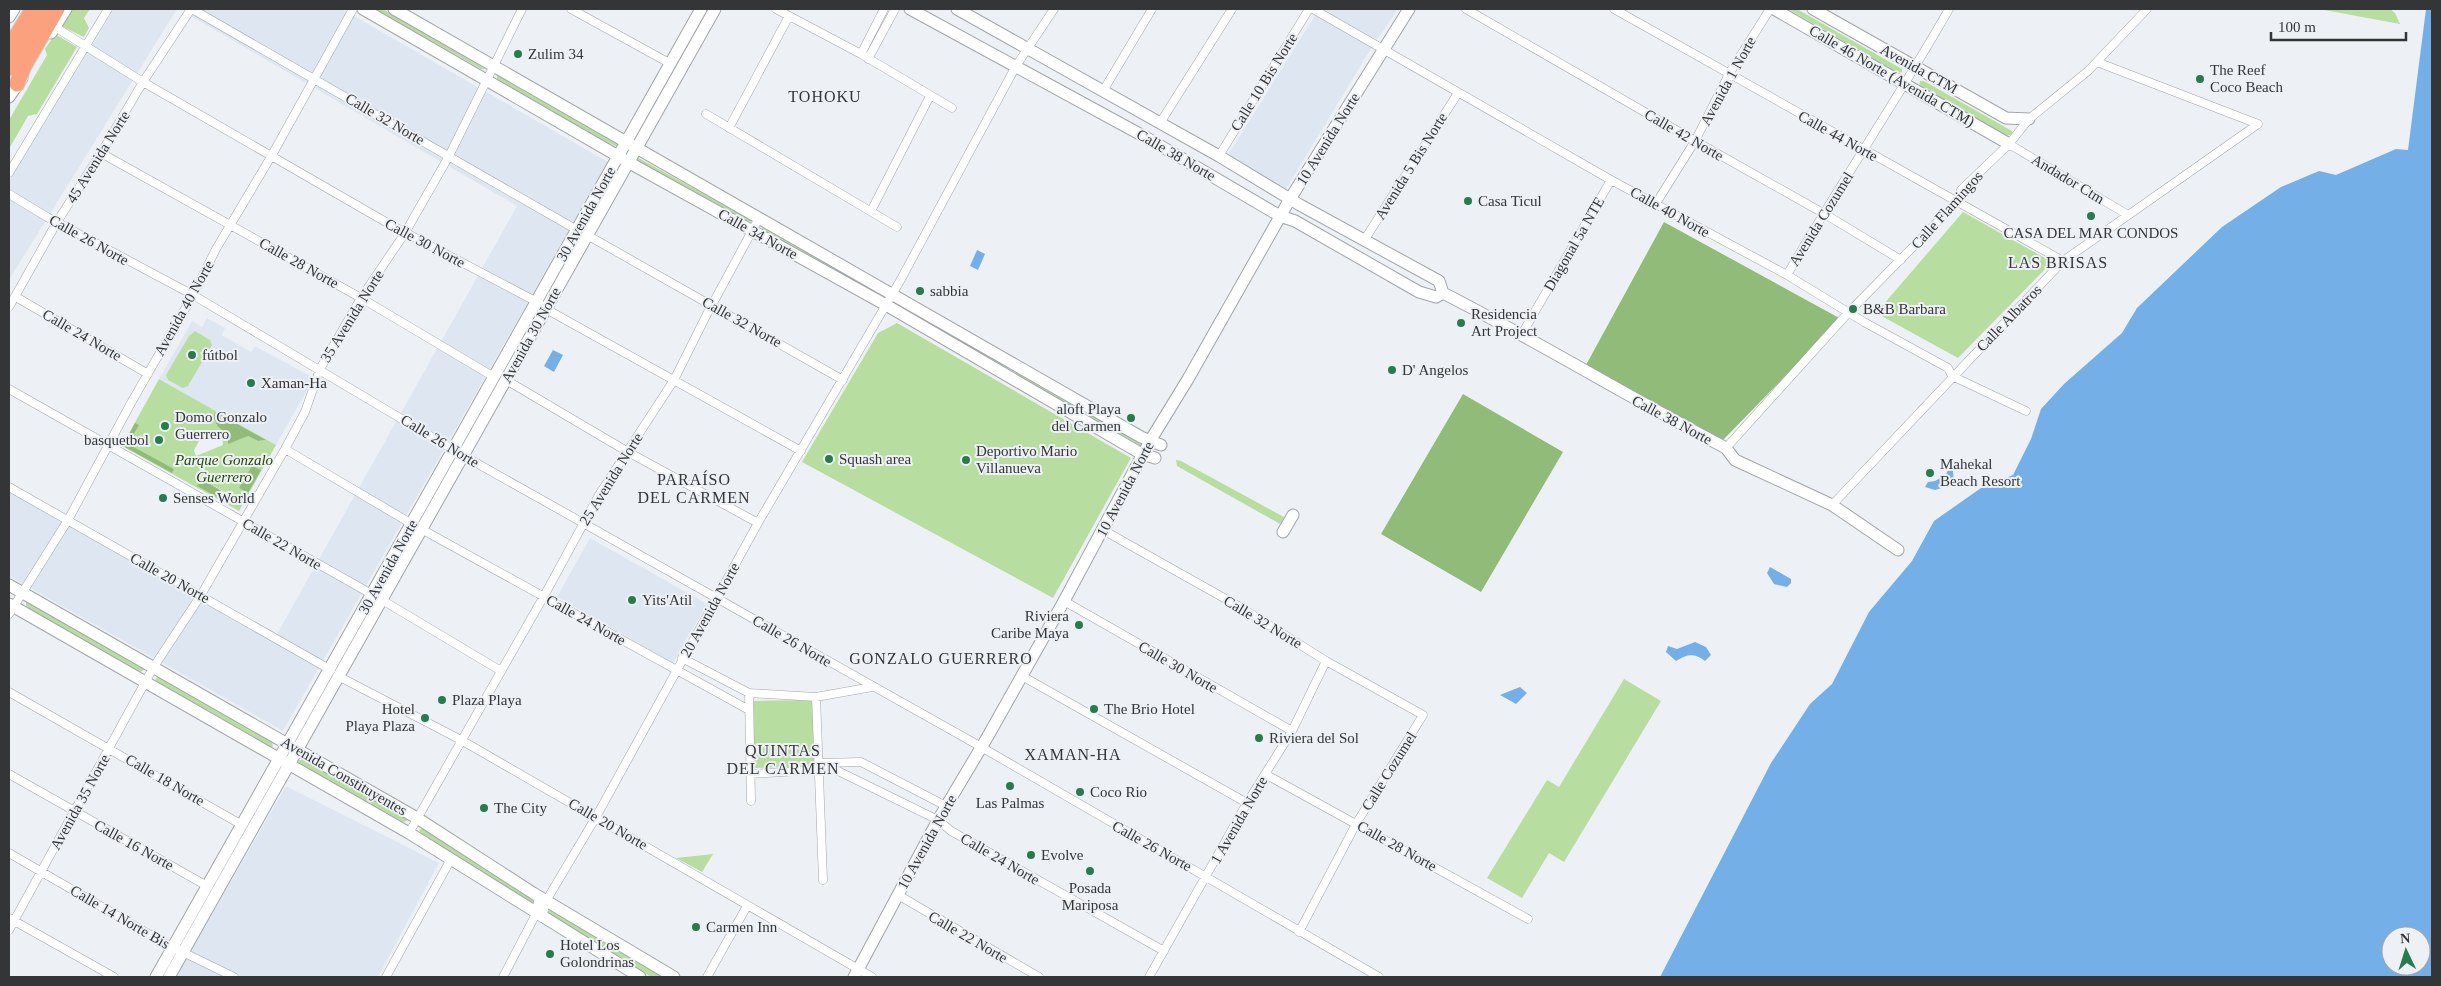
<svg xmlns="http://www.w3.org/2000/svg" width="2441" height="986" font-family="'Times New Roman',serif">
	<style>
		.built { fill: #dee7f1 }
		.green { fill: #b7dea0; fill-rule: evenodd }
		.forest { fill: #91bb78 }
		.water { fill: #75afe7; fill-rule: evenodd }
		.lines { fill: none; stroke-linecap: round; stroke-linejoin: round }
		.street-casing { stroke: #a2a5a8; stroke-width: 9 }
		.secondary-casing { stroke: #a2a5a8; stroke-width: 13 }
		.highway-casing { stroke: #cecfcf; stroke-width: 17 }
		.street { stroke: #fff; stroke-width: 8 }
		.secondary { stroke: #fff; stroke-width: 11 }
		.highway { stroke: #fca17e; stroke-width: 15 }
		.poi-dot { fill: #287b4d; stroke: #edf1f5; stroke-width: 2 }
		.labels { text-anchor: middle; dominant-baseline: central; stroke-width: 4; stroke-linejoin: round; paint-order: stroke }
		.poi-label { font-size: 15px; fill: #343537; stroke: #edf1f5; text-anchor: start }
		.street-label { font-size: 15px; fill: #343537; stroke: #edf1f5 }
		.park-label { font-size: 15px; font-style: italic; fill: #234800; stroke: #edf1f5 }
		.neighbourhood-label { font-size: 16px; letter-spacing: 1px; fill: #343537; stroke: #edf1f5 }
	</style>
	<rect width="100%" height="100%" fill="#edf1f5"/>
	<path class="built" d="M114,9H177L9,280V181Z
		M195,9H342L608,162L283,731L9,576V483L277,634L517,206L191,16Z
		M1319,9H1398L1369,52L1286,189L1228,155Z
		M207,318L225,328L222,335L251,352L255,346L314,378L276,445L159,379L192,321L202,327Z
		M590,538L707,604L673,663L557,597Z
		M286,786L439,863L378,977H176Z"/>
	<path class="green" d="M72,9H90L84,18L89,28L84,37L61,26Z
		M375,9H383L485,69H481Z
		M1788,9H1797L1902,69V72L1898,73Z
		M2319,9H2390L2395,13L2400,24Z
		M55,34L77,47L37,114L28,116L9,149V120L47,55L45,49Z
		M497,75L618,144V147L606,142L497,79Z
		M1920,81H1924L2012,131V134L2007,136L1919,87Z
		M635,156L751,220V222H749L633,159Z
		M1963,212L2052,262L1958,358L1876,313Z
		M762,228H766L883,295L762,231Z
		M896,301L1009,366L1007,369L895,305Z
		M897,323L1131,458L1053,598L802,462L878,333Z
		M195,331L210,340L212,345L188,386L183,388L168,380L166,375L189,336Z
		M1017,372L1146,445L1144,448L1019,377L1015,374Z
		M159,379L276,445L239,511L122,446ZM216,412L265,440L258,441L248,436L228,443L227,434L218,427L213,418ZM205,430L215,432L222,437L223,445L196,456L194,450ZM202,479L225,492L221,499L198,485Z
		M1176,460L1181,461L1284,517L1280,524L1177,466Z
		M29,601L142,667L144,670L140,672L26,607V602Z
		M159,677L272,742L273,746L270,748L155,682L156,678Z
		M1624,679L1661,701L1564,862L1549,853L1522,898L1487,878L1547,780L1559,787Z
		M812,700L816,766L753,768L752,701Z
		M298,760H303L407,816V821L403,822L299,764Z
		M424,828L533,899L534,903L529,905L421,833L419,830Z
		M713,854L702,872L676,858Z
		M552,910L664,977H651L549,916L547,911Z"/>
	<path class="forest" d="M1664,222L1841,319L1723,440L1586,365Z
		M1463,394L1563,452L1481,592L1381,534Z
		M216,412L266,440L258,441L248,436L228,444L227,434L218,427L213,417Z
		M135,423L139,425L128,444L174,469L172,473L123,446Z
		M252,466L261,470L248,493L239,488Z
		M202,479L225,493L221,499L197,486Z"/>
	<path class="water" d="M2426,9H2432V977H1660L1771,763L1810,704L1832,684L1869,612L1912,561L1934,521L1981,488L2013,475L2031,439L2041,409L2064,384L2122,333L2137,308L2222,227L2281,187L2319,171L2336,175L2396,149L2408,150ZM2391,936H2421V966H2391Z
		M977,250L985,254L978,270L970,266Z
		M553,350L563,355L554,372L544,366Z
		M1951,461L1958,467L1953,471L1954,484L1935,490L1925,487L1928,482L1935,481L1946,475Z
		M1770,567L1791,579V583L1787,587L1774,584L1767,573Z
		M1695,642L1706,647L1711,655L1705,661C1694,653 1688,654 1676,661L1666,652L1668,646L1677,649Z
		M1520,687L1527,693L1516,704L1500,695Z"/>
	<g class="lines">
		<g class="street-casing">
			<path id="street" d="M192,9L577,230
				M571,9L671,64
				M776,9L861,54L952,108
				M1313,9L1611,180L1787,275L1864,322L1948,368L1952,376L2026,411
				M1466,9L1695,141L1823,213L1901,260
				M1614,9L2063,261
				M55,27L143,82L391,225L537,302L546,309L801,451
				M861,54L884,9
				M868,59L895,9
				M2097,62L2258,124
				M1103,91L1152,9
				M706,114L897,227
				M1160,123L1232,9
				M729,128L789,16
				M2009,144L2128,215
				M101,153L361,298L494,377
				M1219,156L1309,9
				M9,173L108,9
				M9,194L47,217L193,295L464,456L976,744L1379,977
				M1655,205L1695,141L1729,74L1770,9
				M871,211L930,96
				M587,235L843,380
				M1365,239L1458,93
				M1787,275C1839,185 1898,99 1949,9
				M16,297L148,374
				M9,307L57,222L101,153L143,82L191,9
				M1522,334L1611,180
				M506,380L628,452L758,523
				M9,389L382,600L501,671
				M1726,448L1848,313L1958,201L1961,190L2009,144L2029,119L2088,71L2147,9
				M285,449L412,524
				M9,487L331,670
				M1832,505L2063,261L2258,124
				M423,530L749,710
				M1103,530L1240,607L1326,661L1423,715L1356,824L1299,932
				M1064,601L1292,731
				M9,614L68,520L131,403L193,295L216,249L272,155L353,9
				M682,658L749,693L816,697L872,687
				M1022,676L1247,803
				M340,677L461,740L872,977
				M9,692L242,825
				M749,693L751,801
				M816,697L823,880
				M819,763L861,762L946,806
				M9,774L207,886
				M750,774L834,769L938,820L951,831L1164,951
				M1265,774L1528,919
				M409,833L544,596L599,495L674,380L706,316L759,218
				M9,853L164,943L234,977
				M898,895L1039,977
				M9,918L114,977
				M542,918L546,901L596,817L758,523L900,281L1016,66L1054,9
				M9,930L153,668L201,595L285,449L305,412L320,369L361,298L405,233L449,156L522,9
				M386,977L451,859
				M503,977L536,914L539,896
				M707,977L747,906
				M1149,977L1247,803L1292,731L1326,661"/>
		</g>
		<g class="secondary-casing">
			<path id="secondary" d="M363,9L637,167L886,305L1140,453L1155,458
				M394,9L1141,437L1161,445
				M910,9L1147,138L1280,216L1295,221L1419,292L1436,297L1443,293
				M957,9L1219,156L1300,205L1439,281L1443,293
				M1774,9L2009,144
				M1813,9L2006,118L2029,119
				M9,17L14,9
				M51,33L66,9
				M9,97L22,78
				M1443,293C1539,342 1630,398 1726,448L1735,460L1832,505L1898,550
				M1283,532L1293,515
				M9,585L417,818L533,893L674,977
				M9,604L409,833L640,977
				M156,977L701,9
				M169,977L715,9
				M854,977L938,820L988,736L1064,601L1150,441L1188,379L1290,199L1409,9"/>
		</g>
		<g class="highway-casing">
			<path id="highway" d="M9,48L33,9
				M9,68L46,9
				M17,84L24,66L57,9"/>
		</g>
		<use href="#street" class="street"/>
		<use href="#secondary" class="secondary"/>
		<use href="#highway" class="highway"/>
	</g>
	<g class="poi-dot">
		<circle cx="518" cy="54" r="5"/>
		<circle cx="2200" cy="79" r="5"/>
		<circle cx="1468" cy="201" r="5"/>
		<circle cx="2091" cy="216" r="5"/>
		<circle cx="920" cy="291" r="5"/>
		<circle cx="1853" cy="309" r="5"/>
		<circle cx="1461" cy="323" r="5"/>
		<circle cx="192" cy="355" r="5"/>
		<circle cx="1392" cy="370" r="5"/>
		<circle cx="251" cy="383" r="5"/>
		<circle cx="1131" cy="418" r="5"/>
		<circle cx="165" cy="426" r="5"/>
		<circle cx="159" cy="440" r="5"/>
		<circle cx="829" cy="459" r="5"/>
		<circle cx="966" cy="460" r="5"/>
		<circle cx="1930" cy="473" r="5"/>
		<circle cx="163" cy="498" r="5"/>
		<circle cx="632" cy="600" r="5"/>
		<circle cx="1079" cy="625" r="5"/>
		<circle cx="442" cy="700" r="5"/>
		<circle cx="1094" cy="709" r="5"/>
		<circle cx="425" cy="718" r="5"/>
		<circle cx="1259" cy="738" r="5"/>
		<circle cx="1010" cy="786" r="5"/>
		<circle cx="1080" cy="792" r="5"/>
		<circle cx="484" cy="808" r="5"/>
		<circle cx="1031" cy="855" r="5"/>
		<circle cx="1090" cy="871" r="5"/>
		<circle cx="696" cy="927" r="5"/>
		<circle cx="550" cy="954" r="5"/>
	</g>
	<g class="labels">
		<g class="poi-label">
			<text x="528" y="54">Zulim 34</text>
			<text x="2210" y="70">The Reef<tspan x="2210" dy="17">Coco Beach</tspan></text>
			<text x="1478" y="201">Casa Ticul</text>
			<text x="2091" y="233" text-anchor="middle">CASA DEL MAR CONDOS</text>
			<text x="930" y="291">sabbia</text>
			<text x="1863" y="309">B&amp;B Barbara</text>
			<text x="1471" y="314">Residencia<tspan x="1471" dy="17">Art Project</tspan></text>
			<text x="202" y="355">fútbol</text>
			<text x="1402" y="370">D' Angelos</text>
			<text x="261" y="383">Xaman-Ha</text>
			<text x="1121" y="409" text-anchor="end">aloft Playa<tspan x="1121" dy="17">del Carmen</tspan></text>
			<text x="175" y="417">Domo Gonzalo<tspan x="175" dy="17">Guerrero</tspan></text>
			<text x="149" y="440" text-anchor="end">basquetbol</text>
			<text x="976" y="451">Deportivo Mario<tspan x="976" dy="17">Villanueva</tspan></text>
			<text x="839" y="459">Squash area</text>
			<text x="1940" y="464">Mahekal<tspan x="1940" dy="17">Beach Resort</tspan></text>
			<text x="173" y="498">Senses World</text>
			<text x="642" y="600">Yits'Atil</text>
			<text x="1069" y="616" text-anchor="end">Riviera<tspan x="1069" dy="17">Caribe Maya</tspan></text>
			<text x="452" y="700">Plaza Playa</text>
			<text x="415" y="709" text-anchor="end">Hotel<tspan x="415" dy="17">Playa Plaza</tspan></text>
			<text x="1104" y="709">The Brio Hotel</text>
			<text x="1269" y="738">Riviera del Sol</text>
			<text x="1090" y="792">Coco Rio</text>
			<text x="1010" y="803" text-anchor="middle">Las Palmas</text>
			<text x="494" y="808">The City</text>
			<text x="1041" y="855">Evolve</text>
			<text x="1090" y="888" text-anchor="middle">Posada<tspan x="1090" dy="17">Mariposa</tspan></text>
			<text x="706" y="927">Carmen Inn</text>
			<text x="560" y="945">Hotel Los<tspan x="560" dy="17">Golondrinas</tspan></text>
		</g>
		<g class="street-label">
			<text transform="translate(1919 69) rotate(29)">Avenida CTM</text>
			<text transform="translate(1892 76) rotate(30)">Calle 46 Norte (Avenida CTM)</text>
			<text transform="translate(1728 81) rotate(-61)">Avenida 1 Norte</text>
			<text transform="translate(1264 82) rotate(-58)">Calle 10 Bis Norte</text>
			<text transform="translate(385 119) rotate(30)">Calle 32 Norte</text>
			<text transform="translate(1684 135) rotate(30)">Calle 42 Norte</text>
			<text transform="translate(1838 136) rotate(29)">Calle 44 Norte</text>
			<text transform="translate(1328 139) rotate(-58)">10 Avenida Norte</text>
			<text transform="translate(1176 155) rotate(30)">Calle 38 Norte</text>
			<text transform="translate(98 157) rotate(-58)">45 Avenida Norte</text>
			<text transform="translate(1411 166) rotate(-58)">Avenida 5 Bis Norte</text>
			<text transform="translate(2068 179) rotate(31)">Andador Ctm</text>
			<text transform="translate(1947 210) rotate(-48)">Calle Flamingos</text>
			<text transform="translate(1670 212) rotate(29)">Calle 40 Norte</text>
			<text transform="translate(586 214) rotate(-61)">30 Avenida Norte</text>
			<text transform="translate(1821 219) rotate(-58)">Avenida Cozumel</text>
			<text transform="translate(758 234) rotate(29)">Calle 34 Norte</text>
			<text transform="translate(89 240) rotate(29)">Calle 26 Norte</text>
			<text transform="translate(425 243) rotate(28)">Calle 30 Norte</text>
			<text transform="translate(1574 244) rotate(-60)">Diagonal 5a NTE</text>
			<text transform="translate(299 263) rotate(29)">Calle 28 Norte</text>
			<text transform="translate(184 308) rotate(-61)">Avenida 40 Norte</text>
			<text transform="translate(352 316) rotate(-58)">35 Avenida Norte</text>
			<text transform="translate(2009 318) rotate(-46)">Calle Albatros</text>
			<text transform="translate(742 322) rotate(29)">Calle 32 Norte</text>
			<text transform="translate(82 335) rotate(30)">Calle 24 Norte</text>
			<text transform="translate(531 335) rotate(-61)">Avenida 30 Norte</text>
			<text transform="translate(1672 420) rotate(28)">Calle 38 Norte</text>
			<text transform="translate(440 441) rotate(31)">Calle 26 Norte</text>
			<text transform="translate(611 479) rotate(-58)">25 Avenida Norte</text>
			<text transform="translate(1125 489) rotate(-62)">10 Avenida Norte</text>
			<text transform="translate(282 544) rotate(30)">Calle 22 Norte</text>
			<text transform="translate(388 567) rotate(-61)">30 Avenida Norte</text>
			<text transform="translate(170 578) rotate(29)">Calle 20 Norte</text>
			<text transform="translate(710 610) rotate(-61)">20 Avenida Norte</text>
			<text transform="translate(586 620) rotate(29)">Calle 24 Norte</text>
			<text transform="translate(1263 622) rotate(31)">Calle 32 Norte</text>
			<text transform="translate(792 641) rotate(30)">Calle 26 Norte</text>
			<text transform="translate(1178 667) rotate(30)">Calle 30 Norte</text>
			<text transform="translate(1389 771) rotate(-58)">Calle Cozumel</text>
			<text transform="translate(344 776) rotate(30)">Avenida Constituyentes</text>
			<text transform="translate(165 780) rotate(30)">Calle 18 Norte</text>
			<text transform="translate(80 802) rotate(-61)">Avenida 35 Norte</text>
			<text transform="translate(1239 820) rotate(-60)">1 Avenida Norte</text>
			<text transform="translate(608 824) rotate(30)">Calle 20 Norte</text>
			<text transform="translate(927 842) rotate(-61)">10 Avenida Norte</text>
			<text transform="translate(134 845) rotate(29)">Calle 16 Norte</text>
			<text transform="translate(1152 846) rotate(29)">Calle 26 Norte</text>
			<text transform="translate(1397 846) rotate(29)">Calle 28 Norte</text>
			<text transform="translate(1000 859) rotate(30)">Calle 24 Norte</text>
			<text transform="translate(120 917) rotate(30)">Calle 14 Norte Bis</text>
			<text transform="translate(968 937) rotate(30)">Calle 22 Norte</text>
		</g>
		<g class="park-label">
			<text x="224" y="460">Parque Gonzalo<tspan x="224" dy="17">Guerrero</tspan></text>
		</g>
		<g class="neighbourhood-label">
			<text x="825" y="96">TOHOKU</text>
			<text x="2058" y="262">LAS BRISAS</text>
			<text x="694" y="479">PARAÍSO<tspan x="694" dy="18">DEL CARMEN</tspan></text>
			<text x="941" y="658">GONZALO GUERRERO</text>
			<text x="783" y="750">QUINTAS<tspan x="783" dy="18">DEL CARMEN</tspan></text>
			<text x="1073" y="754">XAMAN-HA</text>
		</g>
	</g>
	<rect width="2441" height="986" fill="none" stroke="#343537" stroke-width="20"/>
	<g transform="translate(2406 951) rotate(356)"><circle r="24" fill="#edf1f5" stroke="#a3a6a9"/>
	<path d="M0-4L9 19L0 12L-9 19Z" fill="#287b4d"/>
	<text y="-8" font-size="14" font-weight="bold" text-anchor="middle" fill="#343537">N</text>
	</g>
	<path d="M2271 32v8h135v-8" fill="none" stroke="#343537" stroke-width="2.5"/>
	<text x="2278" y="32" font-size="15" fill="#343537" stroke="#edf1f5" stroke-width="4" paint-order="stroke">100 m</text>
</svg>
